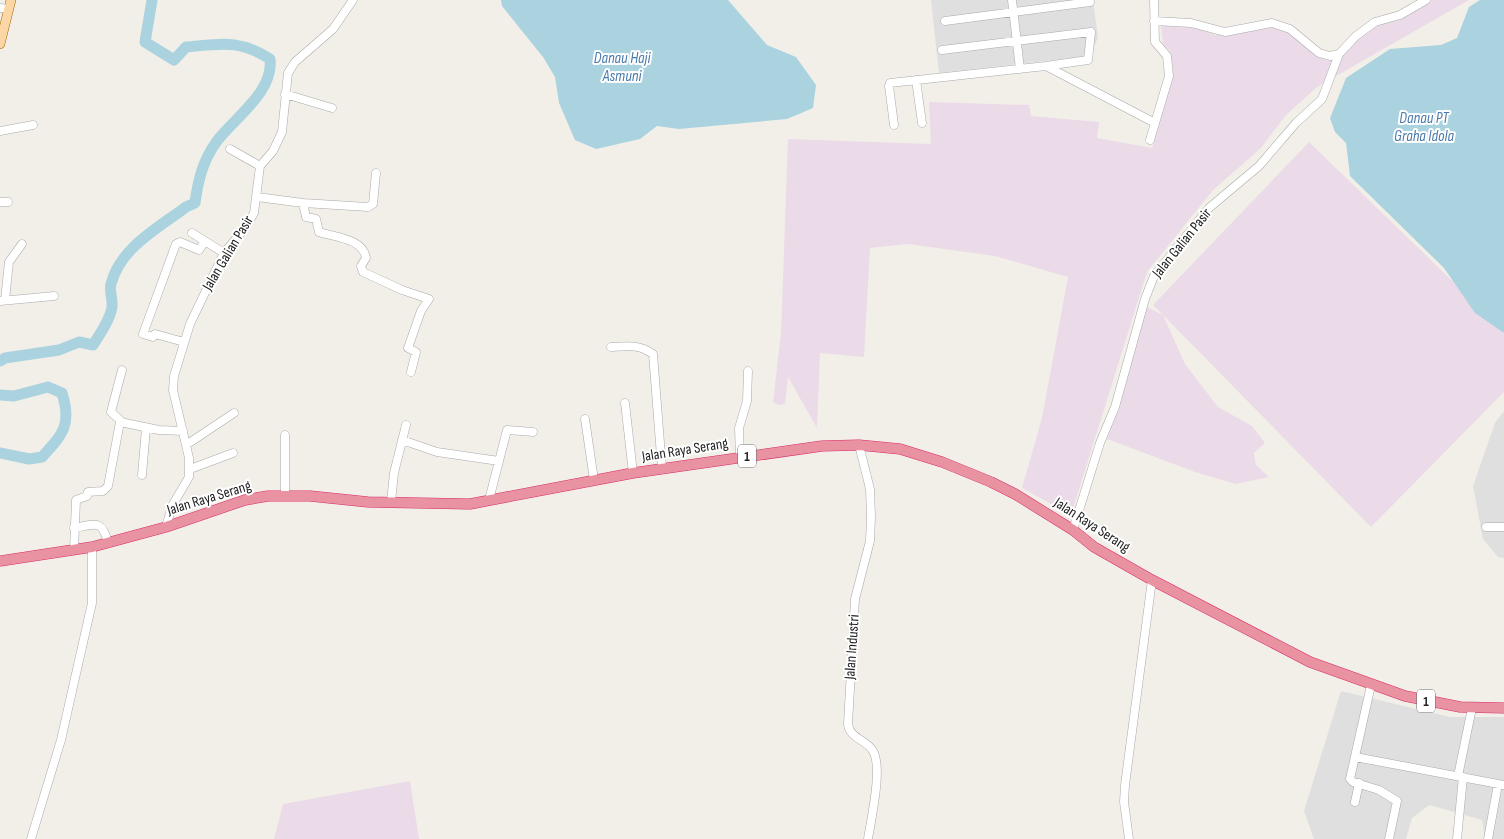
<svg xmlns="http://www.w3.org/2000/svg" width="1504" height="839" font-family="'Sofia Sans Condensed',sans-serif">
	<style>
		.residential { fill: #e0dfdf }
		.industrial { fill: #ebdbe8 }
		.water { fill: #aad3df }
		.lines { fill: none; stroke-linecap: round; stroke-linejoin: round }
		.river { stroke: #aad3df; stroke-width: 11 }
		.minor-casing { stroke: #a9a9a9; stroke-width: 9 }
		.major-casing { stroke: #a06b00; stroke-width: 10 }
		.highway-casing { stroke: #dc2a67; stroke-width: 11 }
		.minor { stroke: #fff; stroke-width: 8 }
		.major { stroke: #fcd6a4; stroke-width: 9 }
		.highway { stroke: #e892a2; stroke-width: 10 }
		.labels { text-anchor: middle; dominant-baseline: central; stroke-width: 4; stroke-linejoin: round; paint-order: stroke }
		.shield { fill: #fff; stroke: #646464; stroke-width: 1 }
		.shield-label { font-size: 14px; font-weight: bold; fill: #222 }
		.street-label { font-size: 15px; fill: #222; stroke: #fff }
		.water-label { font-size: 16px; font-style: italic; fill: #4a7aab; stroke: #fff }
	</style>
	<rect width="100%" height="100%" fill="#f2efe9"/>
	<path class="residential" d="M931,0H1093L1098,38L1089,56L939,73Z
		M1504,411V558L1498,557L1483,539L1473,486L1495,423Z
		M1341,691L1450,717H1504V839H1485L1482,820L1429,805L1412,818L1406,839H1314L1304,811Z"/>
	<path class="industrial" d="M1432,0H1469L1317,87L1286,115L1261,148L1213,190L1147,272L1071,515L1022,488L1042,418L1068,277L995,256L908,244L870,248L864,357L820,353L817,428L788,377L785,404L778,405L773,402L781,333L788,139L931,144L929,102L1029,105L1031,116L1099,122L1097,138L1152,148L1173,71L1171,52L1163,44L1161,26L1198,28L1215,35L1234,34L1264,25L1285,31L1298,39L1318,57L1328,61L1345,52L1356,40L1377,25L1399,20Z
		M1309,142L1504,331V392L1371,527L1163,315L1185,364L1218,407L1252,426L1265,443L1254,453L1256,465L1269,477L1236,484L1195,472L1107,439L1119,409L1147,307L1163,315L1153,305Z
		M410,781L419,839H274L283,804Z"/>
	<path class="water" d="M501,0H728L767,45L796,57L816,85L813,108L787,119L679,129L657,126L640,139L596,149L575,140L559,103L555,77L543,57L502,6Z
		M1480,0H1504V333L1475,313L1444,268L1350,176L1346,143L1335,132L1330,118L1346,78L1390,49L1441,45L1457,38L1469,7Z"/>
	<g class="lines">
		<path class="river" d="M0,361L5,358L59,350L79,342L93,345C100,334 110,320 112,307C113,299 109,291 111,284C120,248 158,228 186,207L195,203C198,180 203,160 217,141C235,117 274,92 270,59C239,39 221,44 186,47L174,60L145,42L152,0
			M0,395L14,396L48,387L62,393C72,425 63,434 42,457L29,459L0,453"/>
		<g class="minor-casing">
			<path id="minor" d="M1012,0L1020,69
				M0,8L9,9
				M945,21L1090,2
				M1154,21L1191,23L1225,32L1272,23L1290,29L1319,53L1330,56L1339,54L1356,36L1375,22L1400,15L1426,0
				M942,50L1091,32L1088,60L1046,66
				M916,80L922,123
				M285,94L332,108
				M894,125L889,86L890,83L1046,66L1155,123
				M0,131L33,125
				M1150,140L1169,76L1167,56L1155,42L1154,0
				M230,149L260,166
				M257,197L303,203L368,207L373,204L376,173
				M0,202H8
				M303,203L306,217L316,219L319,232C333,237 363,238 366,258L361,266L363,272L402,290L429,299L421,311L408,348L416,352L411,372
				M192,233L224,253
				M5,300L9,262L22,244
				M0,301L54,296
				M184,342L155,334L153,337L143,334L176,244L180,242L199,250L205,241
				M611,347C627,346 639,344 653,354L662,468
				M625,403L633,473
				M585,419L594,480
				M121,421L111,412L122,370
				M402,440L437,452L499,461
				M186,445L234,413
				M859,445L870,489L871,517L870,541L855,599L848,724C849,738 867,740 873,751C883,768 871,819 868,839
				M740,457L739,428L747,401L748,371
				M190,469L233,453
				M142,475L146,428
				M285,496V435
				M489,500L507,430L533,432
				M391,502L394,473L406,425
				M166,527L172,506L189,477V458L173,390L174,376L190,324L224,253L245,228L254,213L260,166L273,151L282,132L288,73L295,62L333,29L353,0
				M1486,527H1504
				M74,528C96,524 102,519 108,543
				M1073,530L1100,443L1115,407L1145,299L1154,276L1209,208L1259,166L1296,123L1322,99L1339,54
				M74,550L76,500L87,496L88,492L103,491L108,486L120,422L159,430L183,431
				M1371,685L1350,779L1353,782L1379,790L1397,801L1389,839
				M1355,757L1504,785
				M1458,776L1472,708
				M1355,802L1359,783
				M31,839L61,740L92,603V547
				M1129,839L1124,802L1125,785L1152,580
				M1457,839L1463,777
				M1488,839L1498,784"/>
		</g>
		<g class="major-casing">
			<path id="major" d="M0,44L11,0"/>
		</g>
		<g class="highway-casing">
			<path id="highway" d="M0,561L92,547L166,527L245,500L268,496H310L368,502L470,504L633,473L822,446L859,445L900,449L942,462L991,482L1015,494L1073,530L1094,547L1152,580L1310,662L1405,696L1460,707L1504,708"/>
		</g>
		<use href="#minor" class="minor"/>
		<use href="#major" class="major"/>
		<use href="#highway" class="highway"/>
	</g>
	<g class="labels">
		<g class="shield">
			<rect x="738" y="444.5" width="18" height="23" rx="4"/>
			<rect x="1417" y="689.5" width="18" height="23" rx="4"/>
		</g>
		<g class="shield-label">
			<text x="747" y="456">1</text>
			<text x="1426" y="701">1</text>
		</g>
		<g class="street-label">
			<text transform="translate(1182 243) rotate(-51)">Jalan Galian Pasir</text>
			<text transform="translate(228 253) rotate(-59)">Jalan Galian Pasir</text>
			<text transform="translate(685 450) rotate(-9)">Jalan Raya Serang</text>
			<text transform="translate(209 498) rotate(-17)">Jalan Raya Serang</text>
			<text transform="translate(1092 525) rotate(33)">Jalan Raya Serang</text>
			<text transform="translate(852 647) rotate(-86)">Jalan Industri</text>
		</g>
		<g class="water-label">
			<text x="622" y="58">Danau Haji<tspan x="622" dy="18">Asmuni</tspan></text>
			<text x="1424" y="118">Danau PT<tspan x="1424" dy="18">Graha Idola</tspan></text>
		</g>
	</g>
</svg>
